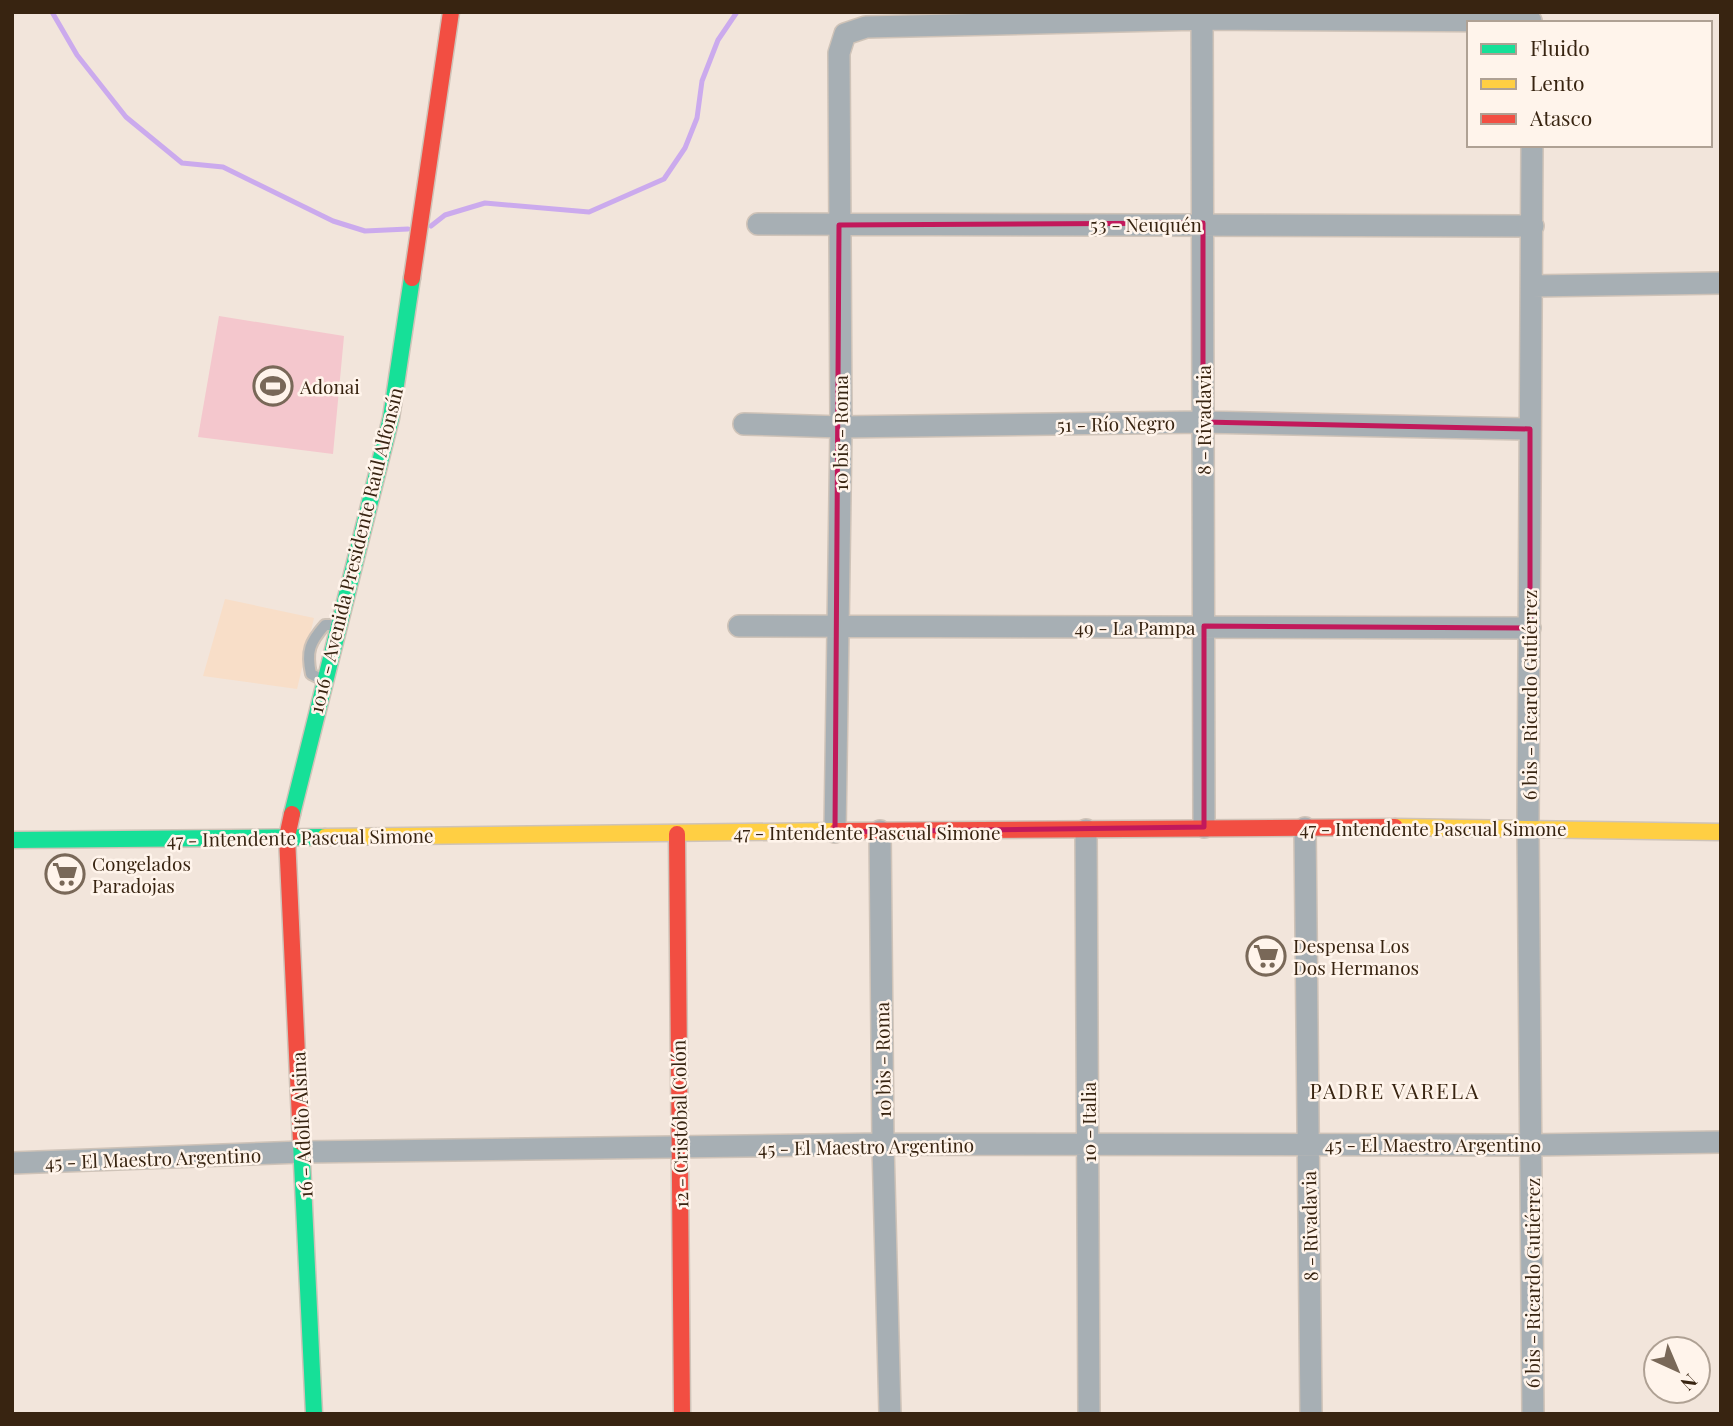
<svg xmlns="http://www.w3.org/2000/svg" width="1733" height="1426" font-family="'Playfair Display',serif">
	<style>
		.built { fill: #f8dec8 }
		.garden { fill: #f4c7cd }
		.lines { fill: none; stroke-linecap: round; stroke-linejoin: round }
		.stream { stroke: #cbaaed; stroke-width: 5 }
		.lane-casing { stroke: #cfc3b8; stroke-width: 14 }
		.street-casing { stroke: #cfc3b8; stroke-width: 24 }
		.fast-casing { stroke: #cfc3b8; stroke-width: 19 }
		.slow-casing { stroke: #cfc3b8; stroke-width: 19 }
		.jam-casing { stroke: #cfc3b8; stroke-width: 19 }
		.lane { stroke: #a7afb4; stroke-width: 10 }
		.street { stroke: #a7afb4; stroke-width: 21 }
		.fast { stroke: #16e098; stroke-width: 16 }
		.slow { stroke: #ffcf43; stroke-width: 16 }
		.jam { stroke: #f24e42; stroke-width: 16 }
		.marked { fill: none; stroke: #c2185b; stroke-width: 5; stroke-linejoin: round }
		.labels { text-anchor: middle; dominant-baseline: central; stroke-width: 5; stroke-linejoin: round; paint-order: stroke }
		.street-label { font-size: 19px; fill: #382411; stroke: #fff4eb }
		.poi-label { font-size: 19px; fill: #382411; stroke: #fff4eb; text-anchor: start }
		.neighbourhood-label { font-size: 21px; letter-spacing: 2px; fill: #382411; stroke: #fff4eb }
	</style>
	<rect width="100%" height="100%" fill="#f2e5db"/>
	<path class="built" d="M225,599L314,618L297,689L203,676Z"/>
	<path class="garden" d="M219,316L344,336L333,454L198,437Z"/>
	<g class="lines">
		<path class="stream" d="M52,12L77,55L126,117L182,163L223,167L333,221L365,231L408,229
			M431,226L445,215L485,203L589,212L664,179L685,148L697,118L702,81L718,40L737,12"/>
		<g class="lane-casing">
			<path id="lane" d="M321,679L311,674C306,651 310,642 325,625H330"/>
		</g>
		<g class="street-casing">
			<path id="street" d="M1202,12L1204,827
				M1532,145L1528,827L1533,1414
				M758,224L1533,226
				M1532,286L1721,283
				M744,424L841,427L1203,422L1530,429
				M739,626L1530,628
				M1305,828L1311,1414
				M1086,830L1089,1414
				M880,831L883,1144L890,1414
				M835,832L841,427L839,53L845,34L866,27L1202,19L1531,21
				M12,1163L302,1152L883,1144L1530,1145L1721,1142"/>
		</g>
		<g class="fast-casing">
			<path id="fast" d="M292,814L391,418L412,278
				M12,840L325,837
				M301,1142L314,1414"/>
		</g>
		<g class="slow-casing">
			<path id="slow" d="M1395,827L1721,832
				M325,837L837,831"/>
		</g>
		<g class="jam-casing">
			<path id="jam" d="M412,278L451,12
				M292,814L287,837L301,1142
				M837,831L1395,827
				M677,834L682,1414"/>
		</g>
		<use href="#lane" class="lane"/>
		<use href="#street" class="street"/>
		<use href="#fast" class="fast"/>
		<use href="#slow" class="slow"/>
		<use href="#jam" class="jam"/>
	</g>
	<path class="marked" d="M1203,223V422L1530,429V628L1204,626V827L835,832L839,225Z"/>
	<defs>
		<g id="stadium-ring" transform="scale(2.0125)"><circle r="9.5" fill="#fff4eb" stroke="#796858" stroke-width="1.5"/><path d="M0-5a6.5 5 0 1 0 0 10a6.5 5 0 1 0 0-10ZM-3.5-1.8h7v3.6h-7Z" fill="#796858"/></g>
		<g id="supermarket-ring" transform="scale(2.0125)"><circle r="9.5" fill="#fff4eb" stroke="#796858" stroke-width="1.5"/><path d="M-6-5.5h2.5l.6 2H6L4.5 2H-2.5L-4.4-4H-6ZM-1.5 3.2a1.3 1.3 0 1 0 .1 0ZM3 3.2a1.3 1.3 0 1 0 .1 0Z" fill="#796858"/></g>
	</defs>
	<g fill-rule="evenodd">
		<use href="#stadium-ring" x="273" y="386"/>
		<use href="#supermarket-ring" x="65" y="874"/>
		<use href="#supermarket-ring" x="1266" y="956"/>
	</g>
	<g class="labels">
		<g class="street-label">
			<text x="1146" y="224">53 - Neuquén</text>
			<text transform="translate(1203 420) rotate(-90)">8 - Rivadavia</text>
			<text transform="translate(1116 423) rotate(-1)">51 - Río Negro</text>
			<text transform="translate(840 433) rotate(-90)">10 bis - Roma</text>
			<text transform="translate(355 550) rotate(-76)">1016 - Avenida Presidente Raúl Alfonsín</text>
			<text x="1135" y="627">49 - La Pampa</text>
			<text transform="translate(1529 695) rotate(-90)">6 bis - Ricardo Gutiérrez</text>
			<text x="1433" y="828">47 - Intendente Pascual Simone</text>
			<text x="867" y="832">47 - Intendente Pascual Simone</text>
			<text transform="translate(300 837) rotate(-1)">47 - Intendente Pascual Simone</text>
			<text transform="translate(882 1060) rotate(-91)">10 bis - Roma</text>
			<text transform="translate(1088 1122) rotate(-90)">10 - Italia</text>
			<text transform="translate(679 1124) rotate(-91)">12 - Cristóbal Colón</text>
			<text transform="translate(301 1125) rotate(-93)">16 - Adolfo Alsina</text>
			<text x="1433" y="1144">45 - El Maestro Argentino</text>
			<text transform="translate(866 1146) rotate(-1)">45 - El Maestro Argentino</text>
			<text transform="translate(153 1158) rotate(-2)">45 - El Maestro Argentino</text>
			<text transform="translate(1309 1226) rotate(-91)">8 - Rivadavia</text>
			<text transform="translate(1532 1283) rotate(-90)">6 bis - Ricardo Gutiérrez</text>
		</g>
		<g class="poi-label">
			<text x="300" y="386">Adonai</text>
			<text x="92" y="863">Congelados<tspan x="92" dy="22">Paradojas</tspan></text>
			<text x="1293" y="945">Despensa Los<tspan x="1293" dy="22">Dos Hermanos</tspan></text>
		</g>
		<g class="neighbourhood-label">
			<text x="1395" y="1090">PADRE VARELA</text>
		</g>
	</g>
	<rect width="1733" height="1426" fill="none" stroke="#382411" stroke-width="28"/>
	<rect x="1467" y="21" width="245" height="126" fill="#fff4eb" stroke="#afa194" stroke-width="2"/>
	<rect x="1481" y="44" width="35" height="10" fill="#16e098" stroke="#afa194" stroke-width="2"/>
	<text x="1530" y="56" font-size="21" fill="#382411">Fluido</text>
	<rect x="1481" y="79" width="35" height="10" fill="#ffcf43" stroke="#afa194" stroke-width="2"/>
	<text x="1530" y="91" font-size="21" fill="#382411">Lento</text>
	<rect x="1481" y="114" width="35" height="10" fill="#f24e42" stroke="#afa194" stroke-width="2"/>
	<text x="1530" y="126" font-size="21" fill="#382411">Atasco</text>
	<g transform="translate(1677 1370) rotate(136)"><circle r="33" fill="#fff4eb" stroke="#afa194" stroke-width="2"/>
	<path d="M0-5L12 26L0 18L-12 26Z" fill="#796858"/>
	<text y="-10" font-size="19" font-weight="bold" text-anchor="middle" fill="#382411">N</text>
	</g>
</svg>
